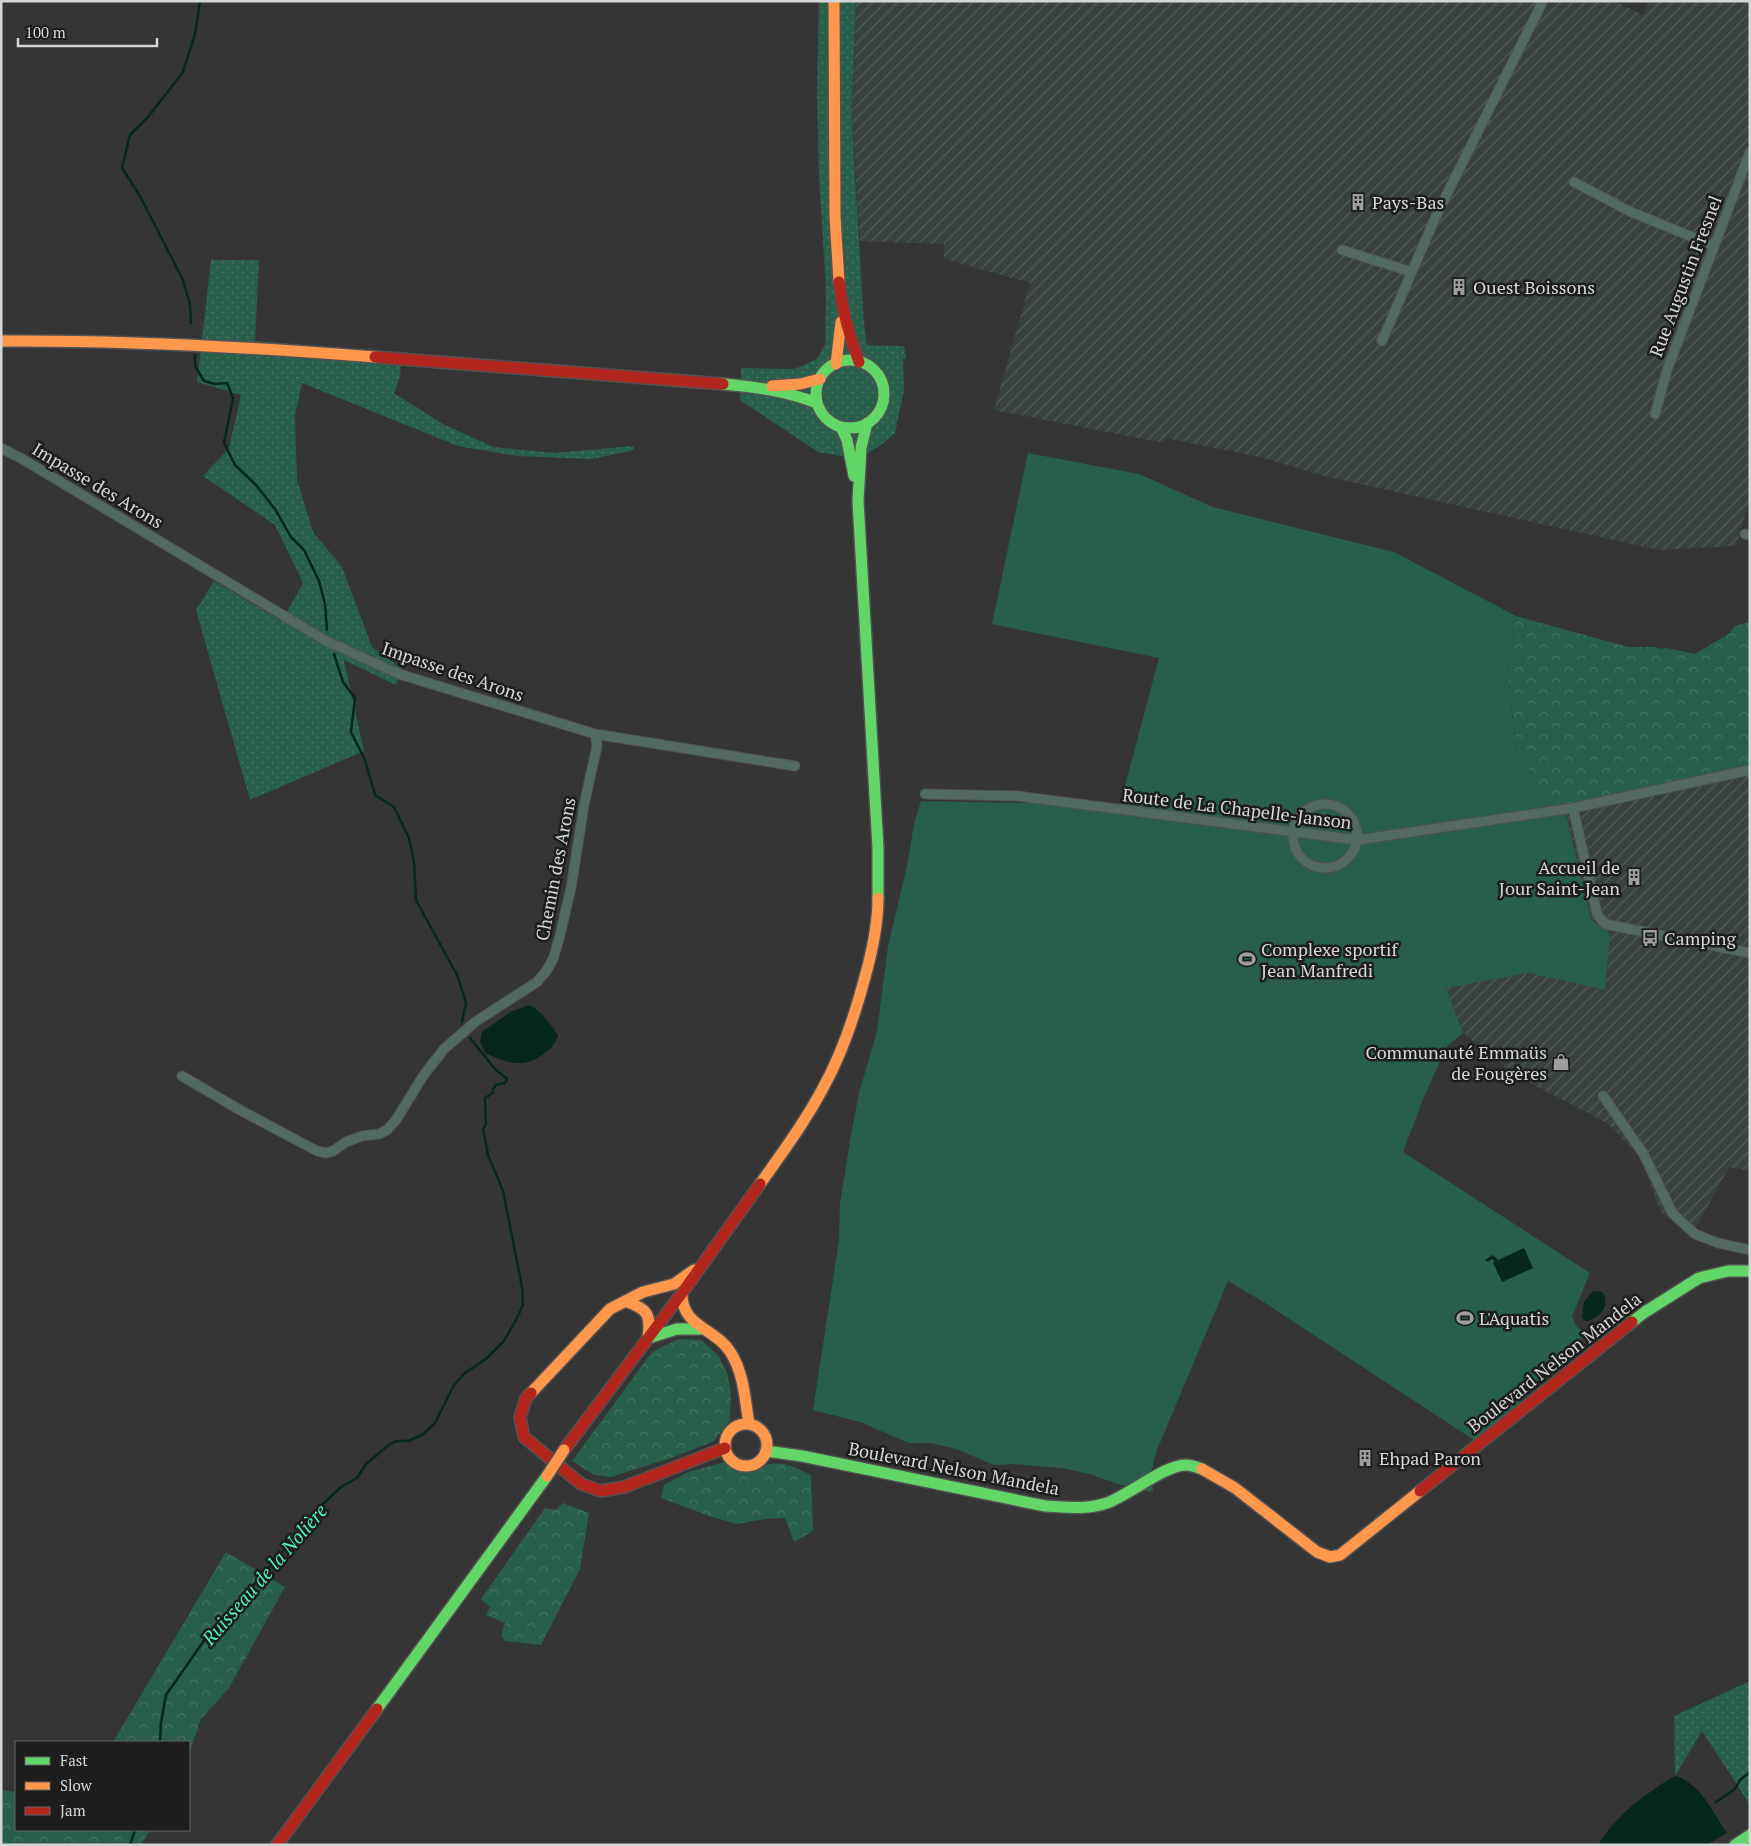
<svg xmlns="http://www.w3.org/2000/svg" width="1751" height="1846" font-family="'PT Serif',serif">
	<style>
		.industrial { fill: url(#industrial-furrows) }
		.grass { fill: url(#grass-dots) }
		.forest { fill: url(#forest-crowns) }
		.garden { fill: #275f4b }
		.water { fill: #05271c }
		.lines { fill: none; stroke-linecap: round; stroke-linejoin: round }
		.stream { stroke: #05271c; stroke-width: 2.5 }
		.street-casing { stroke: #515251; stroke-width: 11 }
		.fast-casing { stroke: #515251; stroke-width: 14 }
		.slow-casing { stroke: #515251; stroke-width: 14 }
		.jam-casing { stroke: #515251; stroke-width: 14 }
		.street { stroke: #536a62; stroke-width: 9 }
		.fast { stroke: #63d668; stroke-width: 11 }
		.slow { stroke: #ff974d; stroke-width: 11 }
		.jam { stroke: #b3261e; stroke-width: 11 }
		.slow-bridge-casing { stroke: #515251; stroke-width: 14; stroke-linecap: butt }
		.slow-bridge { stroke: #ff974d; stroke-width: 11 }
		.labels { text-anchor: middle; dominant-baseline: central; stroke-width: 5; stroke-linejoin: round; paint-order: stroke }
		.poi-label { font-size: 18px; fill: #d5d7d6; stroke: #1c1d1c; text-anchor: start }
		.street-label { font-size: 18px; fill: #d5d7d6; stroke: #1c1d1c }
		.water-label { font-size: 19px; font-style: italic; fill: #4ff3bf; stroke: #1c1d1c }
	</style>
	<defs>
		<pattern id="industrial-furrows" width="10" height="10" patternUnits="userSpaceOnUse" patternTransform="scale(1.25)"><rect width="10" height="10" fill="#39413d"/><path d="M-1 1l2-2M0 10L10 0M9 11l2-2" fill="none" stroke="#555c58"/></pattern>
		<pattern id="grass-dots" width="8" height="8" patternUnits="userSpaceOnUse" patternTransform="scale(1.25)"><rect width="8" height="8" fill="#275f4b"/><path d="M2 2h.1M6 6h.1" fill="none" stroke="#457564" stroke-width="1.8" stroke-linecap="round"/></pattern>
		<pattern id="forest-crowns" width="20" height="18" patternUnits="userSpaceOnUse" patternTransform="scale(1.25)"><rect width="20" height="18" fill="#275f4b"/><path d="M2 6a3 3 0 1 1 6 0M12 15a3 3 0 1 1 6 0" fill="none" stroke="#457564"/></pattern>
	</defs>
	<rect width="100%" height="100%" fill="#343534"/>
	<path class="industrial" d="M856,1H1614L1643,15L1649,1H1750V498L1736,546L1659,550L1328,477L1256,456L1165,438L1164,443L994,410L1030,283L944,259V244L860,241L851,111Z
		M1750,765V1171L1729,1167L1692,1236L1661,1212L1640,1157L1607,1123L1517,1076L1463,1033L1446,988L1529,973L1605,990L1610,935L1591,919L1564,806L1647,789Z"/>
	<path class="grass" d="M819,1H856L851,111L864,323L867,345L904,346L906,358L903,359L904,390L895,433L881,445L858,459L818,452L740,400L741,368L795,369L817,359L825,344L826,290L819,177L817,94Z
		M211,260H259L255,341L402,353L400,377L394,393L443,424L493,447L555,453L634,446V450L592,459L517,456L458,446L302,383L295,416L297,479L313,532L342,567L372,647L402,669L396,685L344,660L364,751L250,800L196,610L214,581L282,621L303,583L275,525L203,476L229,448L241,395L197,382Z
		M1750,1681V1805L1702,1731L1675,1776L1674,1716Z"/>
	<path class="forest" d="M1516,616L1628,647H1654L1661,649L1667,648L1695,654L1730,633L1734,626L1750,622V765L1647,789L1551,809L1517,751L1507,673Z
		M678,1339L701,1340L718,1355L727,1372L731,1392L730,1420L714,1441L674,1457L611,1477L594,1475L572,1461L652,1352Z
		M725,1462L748,1471C777,1460 783,1461 811,1475L813,1531L794,1542L785,1518L766,1519L736,1524L712,1517L661,1498L664,1485L688,1472Z
		M563,1503L589,1513L580,1569L541,1645L505,1641L501,1635L505,1623L486,1615L490,1607L481,1599L545,1508L556,1510Z
		M226,1552L285,1587L229,1688L201,1719L189,1754V1742H113Z
		M1,1790L16,1792V1830H150L141,1845H1Z"/>
	<path class="garden" d="M1028,453L1139,474L1213,507L1394,552L1516,616L1507,673L1517,751L1551,809L1564,806L1591,919L1610,935L1605,990L1529,973L1446,988L1463,1033L1446,1047L1422,1102L1403,1152L1590,1273L1572,1317L1577,1327L1586,1333L1480,1444L1262,1301L1228,1281L1157,1450L1151,1472L1153,1492L1133,1489L1089,1474L1062,1468L1014,1464L994,1465L956,1449L931,1443H909L860,1422L813,1410L839,1240L840,1203L852,1129L859,1093L877,1031L888,946L907,866L914,824L921,801L1035,803L1118,812L1159,658L992,624Z"/>
	<path class="water" d="M530,1005C542,1012 551,1024 558,1036C555,1044 552,1047 546,1052C526,1069 507,1064 485,1053L480,1041L482,1032L512,1011Z
		M1524,1248L1533,1268L1502,1282L1493,1263L1495,1261L1492,1259L1487,1262L1485,1260L1493,1255L1498,1260Z
		M1593,1291L1602,1292C1612,1305 1598,1320 1585,1321L1582,1318L1584,1302Z
		M1675,1776C1700,1782 1713,1813 1727,1833L1706,1845H1598C1615,1816 1646,1793 1675,1776Z"/>
	<g class="lines">
		<path class="stream" d="M191,323L190,305L183,280L140,196L122,168L130,135L148,117L183,72L195,34L200,1
			M195,355V366L204,381L215,384L227,383L233,398L224,443L235,465L256,485L275,509L291,537L304,550L319,581L325,604L327,630
			M334,654L343,682L355,698L351,732L365,760L375,795L394,807L409,838L414,862L416,900L458,977L466,1003L462,1022
			M160,1742L161,1723L166,1695L210,1632L263,1575L322,1505L341,1487L357,1478L366,1464L390,1444L397,1441H408L422,1435L435,1423L454,1385L465,1373L487,1358L504,1341L517,1318L523,1305L522,1287L503,1191L488,1155L483,1129L486,1124L485,1098L493,1093V1089L496,1085L505,1083L507,1079L495,1069L470,1038
			M1716,1802L1735,1789L1740,1780L1750,1772
			M130,1845L135,1830"/>
		<g class="street-casing">
			<path id="street" d="M1574,182L1629,211L1714,246
				M1342,250L1412,272
				M1382,341L1436,216L1543,1
				M1655,414L1667,370L1750,152
				M1,448L24,460L326,641L399,674L595,734L795,766
				M1745,534L1750,535
				M925,794L1017,796L1357,840L1573,808L1750,770
				M1293 836a32 32 0 1 1 64 0a32 32 0 1 1-64 0Z
				M1573,808L1597,914L1605,924L1750,953
				M182,1076L240,1110L317,1151L326,1153L333,1151L346,1142L362,1136L379,1134L387,1130L396,1120L423,1076L444,1049L475,1022L537,982L547,970L553,959L559,939L571,888L584,805L597,746L595,734
				M1603,1096L1643,1153L1673,1214L1695,1234L1718,1243L1750,1250"/>
		</g>
		<g class="fast-casing">
			<path id="fast" d="M816 394a34 34 0 1 1 68 0a34 34 0 1 1-68 0Z
				M723,384C756,387 786,391 817,403
				M867,423L861,448L858,501L878,848V898
				M841,427L847,440L854,476
				M1632,1322L1645,1312L1699,1278L1728,1271H1750
				M648,1338L677,1329H703
				M766,1451L802,1456L1045,1506C1065,1507 1087,1510 1107,1503C1129,1495 1166,1464 1187,1465C1192,1465 1198,1468 1202,1469
				M377,1709L547,1476
				M1735,1845L1750,1835"/>
		</g>
		<g class="slow-casing">
			<path id="slow" d="M834,1L835,217L839,282
				M1,341C126,340 250,347 375,357
				M836,364L841,322
				M772,386L800,384L820,379
				M760,1184C782,1153 805,1122 823,1088C842,1054 855,1015 865,977C872,952 878,924 878,898
				M682,1293C681,1327 716,1328 731,1353C744,1374 745,1400 749,1424
				M625,1301C648,1309 651,1314 648,1338
				M531,1393L610,1309L643,1292L674,1284L694,1270
				M725 1445a21 21 0 1 1 42 0a21 21 0 1 1-42 0Z
				M1202,1469L1235,1488L1317,1552L1330,1557L1340,1555L1420,1491"/>
		</g>
		<g class="jam-casing">
			<path id="jam" d="M839,282C842,310 849,336 859,362
				M375,357L723,384
				M531,1393L526,1398L520,1417L524,1437L581,1484L601,1491L624,1487L725,1448
				M564,1450L682,1293L760,1184
				M1420,1491L1632,1322
				M277,1845L377,1709"/>
		</g>
		<use href="#street" class="street"/>
		<use href="#fast" class="fast"/>
		<use href="#slow" class="slow"/>
		<use href="#jam" class="jam"/>
		<g class="slow-bridge-casing">
			<path id="slow-bridge" d="M547,1476L564,1450"/>
		</g>
		<use href="#slow-bridge" class="slow-bridge"/>
	</g>
	<defs>
		<g id="building-bare" transform="scale(1.35)"><path d="M-4-6H4V6H1V3H-1V6H-4ZM-2.5-4.3h1.7v1.8h-1.7ZM.8-4.3h1.7v1.8H.8ZM-2.5-1h1.7V.8h-1.7ZM.8-1h1.7V.8H.8Z" fill="#9d9e9d" stroke="#1c1d1c" stroke-width="2.5" paint-order="stroke"/></g>
		<g id="bus-bare" transform="scale(1.35)"><path d="M-5-6H5V4H4V6H2V4H-2V6H-4V4H-5ZM-3.5-4V0h7V-4ZM-3.5 1.2v1.5H-2V1.2ZM2 1.2v1.5H3.5V1.2Z" fill="#9d9e9d" stroke="#1c1d1c" stroke-width="2.5" paint-order="stroke"/></g>
		<g id="stadium-bare" transform="scale(1.35)"><path d="M0-5a6.5 5 0 1 0 0 10a6.5 5 0 1 0 0-10ZM-3.5-1.8h7v3.6h-7Z" fill="#9d9e9d" stroke="#1c1d1c" stroke-width="2.5" paint-order="stroke"/></g>
		<g id="shop-bare" transform="scale(1.35)"><path d="M-5-2.5h2.3a2.7 3.5 0 0 1 5.4 0H5L5.5 6h-11ZM-1.5-2.5h3a1.5 2.3 0 0 0-3 0Z" fill="#9d9e9d" stroke="#1c1d1c" stroke-width="2.5" paint-order="stroke"/></g>
	</defs>
	<g fill-rule="evenodd">
		<use href="#building-bare" x="1358" y="202"/>
		<use href="#building-bare" x="1459" y="287"/>
		<use href="#building-bare" x="1634" y="877"/>
		<use href="#bus-bare" x="1650" y="938"/>
		<use href="#stadium-bare" x="1247" y="959"/>
		<use href="#shop-bare" x="1561" y="1062"/>
		<use href="#stadium-bare" x="1465" y="1318"/>
		<use href="#building-bare" x="1365" y="1458"/>
	</g>
	<g class="labels">
		<g class="poi-label">
			<text x="1372" y="202">Pays-Bas</text>
			<text x="1473" y="287">Ouest Boissons</text>
			<text x="1620" y="867" text-anchor="end">Accueil de<tspan x="1620" dy="21">Jour Saint-Jean</tspan></text>
			<text x="1664" y="938">Camping</text>
			<text x="1261" y="949">Complexe sportif<tspan x="1261" dy="21">Jean Manfredi</tspan></text>
			<text x="1547" y="1052" text-anchor="end">Communauté Emmaüs<tspan x="1547" dy="21">de Fougères</tspan></text>
			<text x="1479" y="1318">L'Aquatis</text>
			<text x="1379" y="1458">Ehpad Paron</text>
		</g>
		<g class="street-label">
			<text transform="translate(1685 276) rotate(-69)">Rue Augustin Fresnel</text>
			<text transform="translate(98 485) rotate(31)">Impasse des Arons</text>
			<text transform="translate(453 671) rotate(19)">Impasse des Arons</text>
			<text transform="translate(1237 808) rotate(7)">Route de La Chapelle-Janson</text>
			<text transform="translate(555 869) rotate(-79)">Chemin des Arons</text>
			<text transform="translate(1554 1362) rotate(-38)">Boulevard Nelson Mandela</text>
			<text transform="translate(954 1468) rotate(11)">Boulevard Nelson Mandela</text>
		</g>
		<g class="water-label">
			<text transform="translate(264 1574) rotate(-49)">Ruisseau de la Nolière</text>
		</g>
	</g>
	<rect width="1751" height="1846" fill="none" stroke="#d5d7d6" stroke-width="5"/>
	<rect x="15" y="1741" width="175" height="90" fill="#1c1d1c" stroke="#666766"/>
	<rect x="25" y="1757" width="25" height="8" fill="#63d668" stroke="#666766"/>
	<text x="60" y="1766" font-size="15" fill="#d5d7d6">Fast</text>
	<rect x="25" y="1782" width="25" height="8" fill="#ff974d" stroke="#666766"/>
	<text x="60" y="1791" font-size="15" fill="#d5d7d6">Slow</text>
	<rect x="25" y="1807" width="25" height="8" fill="#b3261e" stroke="#666766"/>
	<text x="60" y="1816" font-size="15" fill="#d5d7d6">Jam</text>
	<path d="M18 38v8h139v-8" fill="none" stroke="#d5d7d6" stroke-width="2.5"/>
	<text x="25" y="38" font-size="15" fill="#d5d7d6" stroke="#1c1d1c" stroke-width="4" paint-order="stroke">100 m</text>
</svg>
